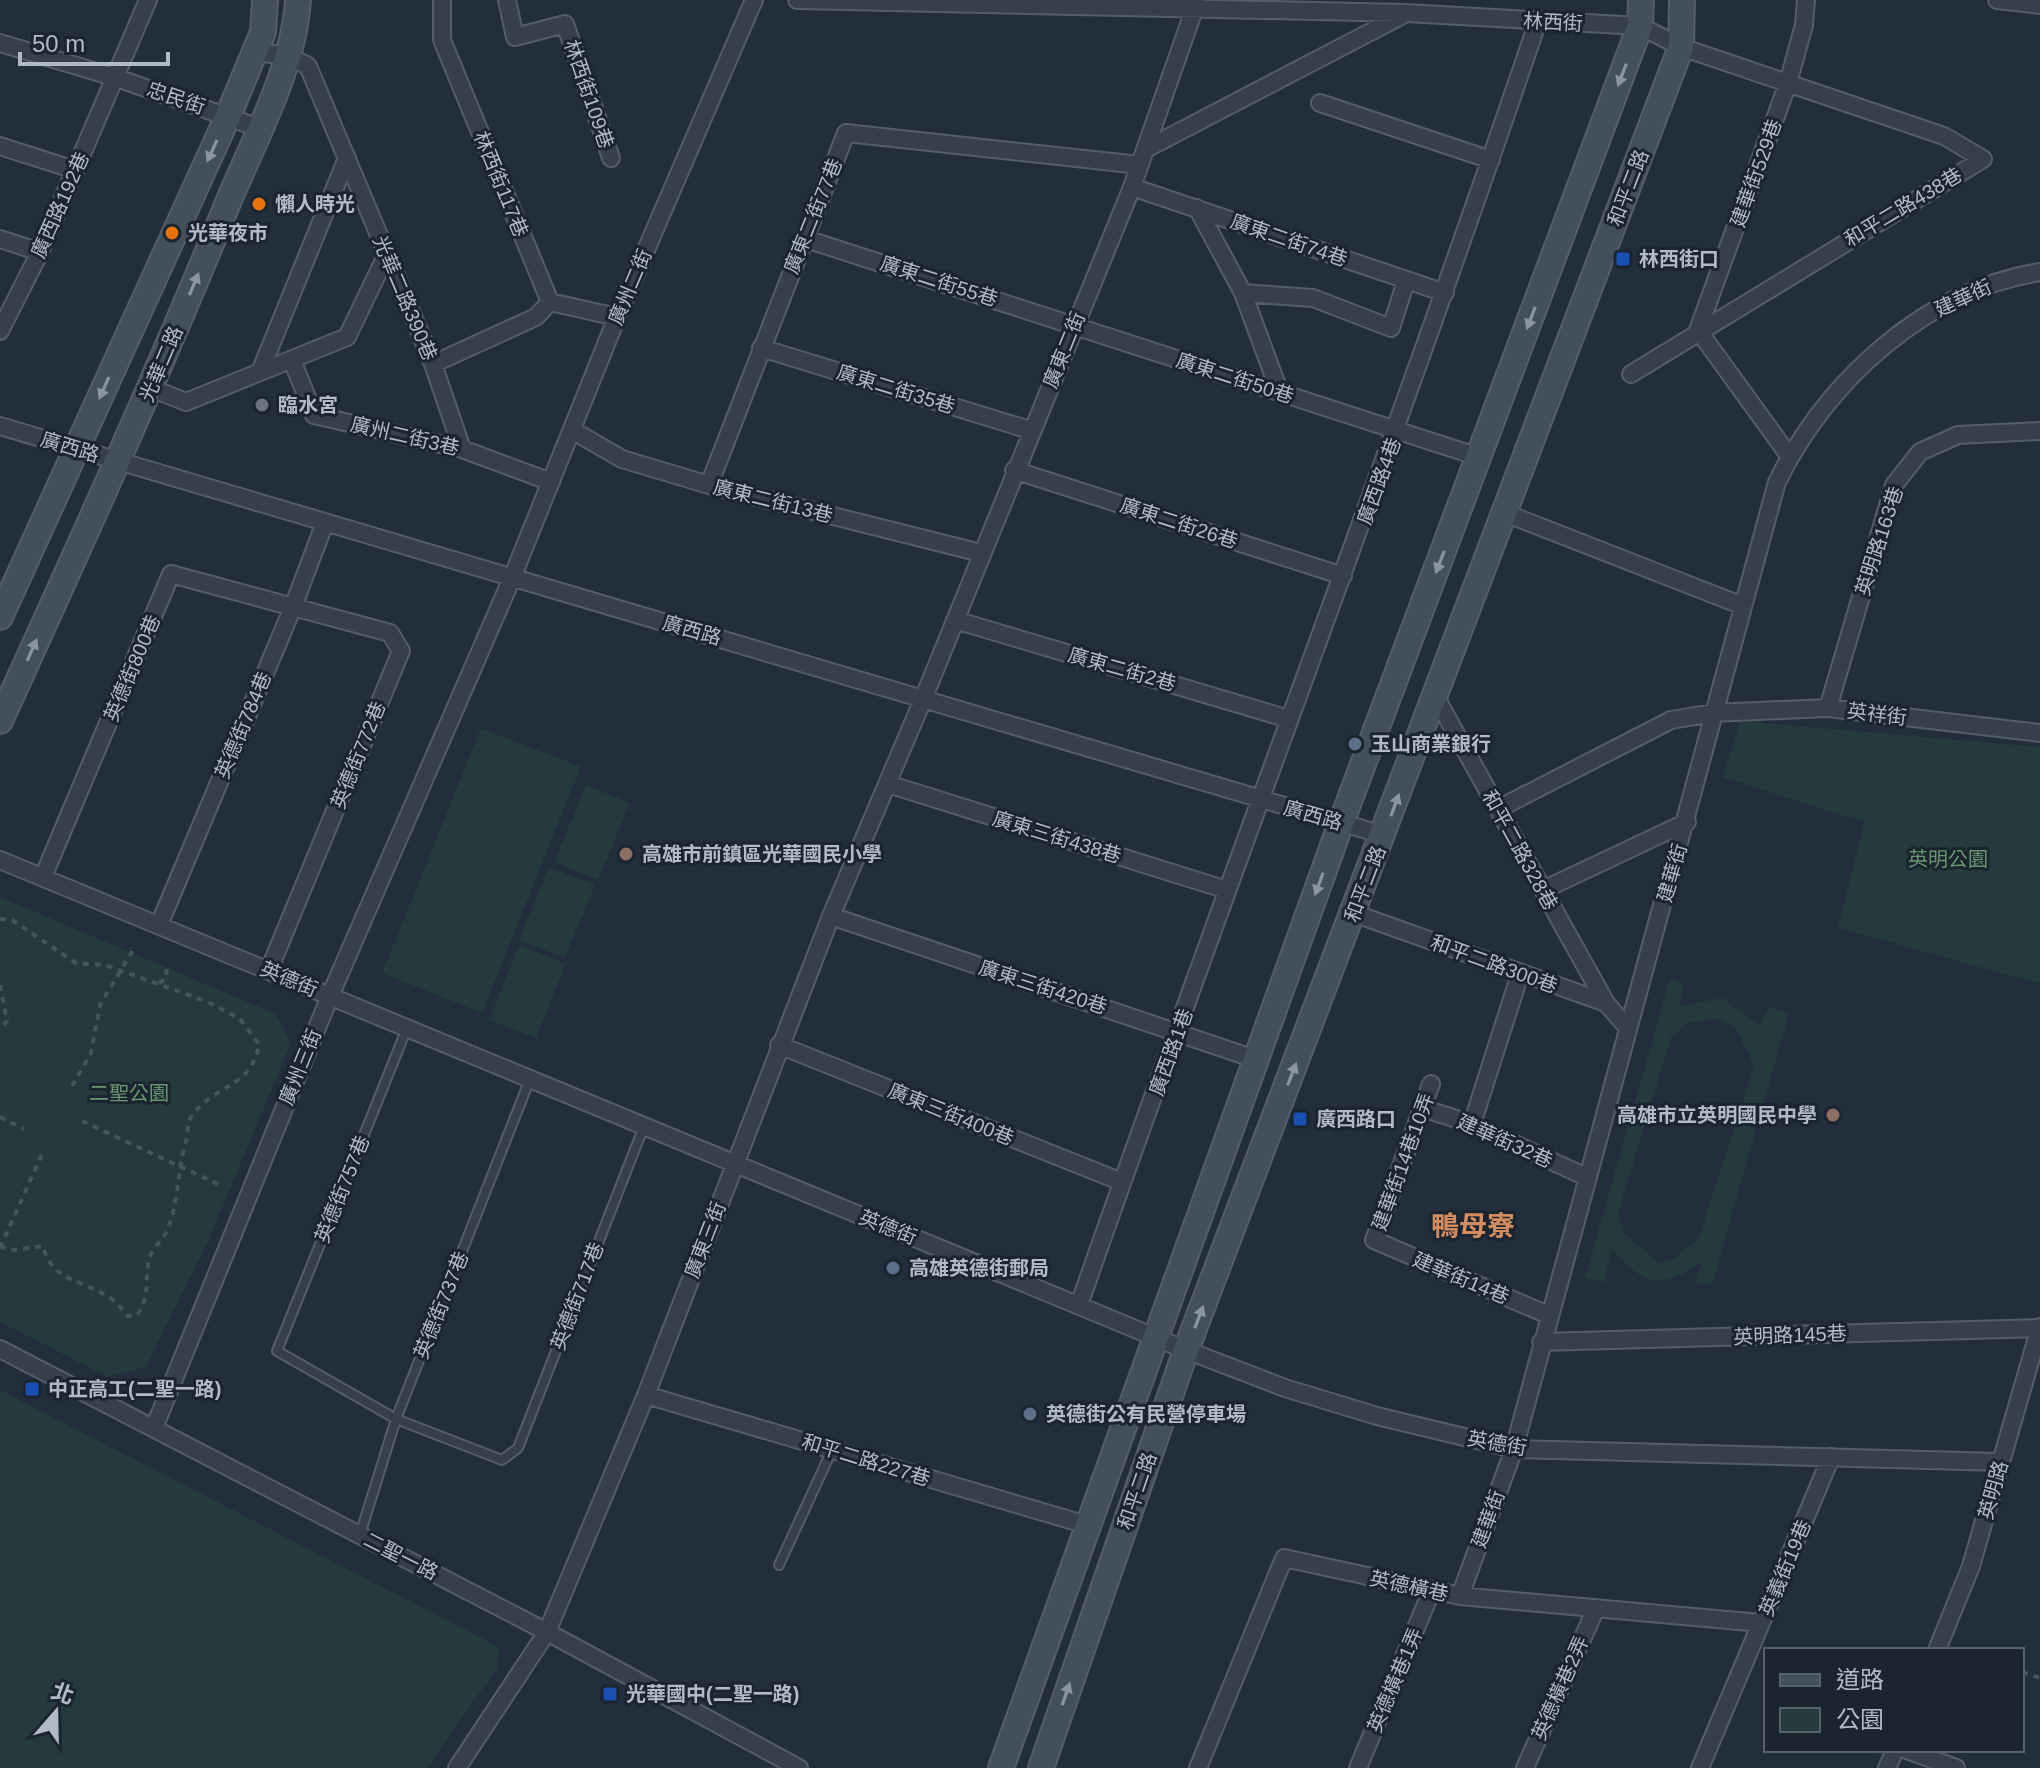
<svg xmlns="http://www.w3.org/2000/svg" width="2040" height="1768" font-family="Helvetica,'Noto Sans TC',sans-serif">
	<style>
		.green { fill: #243a3c; fill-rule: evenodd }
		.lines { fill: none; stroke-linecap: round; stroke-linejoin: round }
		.lane-casing { stroke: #545d69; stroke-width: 12 }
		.street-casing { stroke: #545d69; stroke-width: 20 }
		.secondary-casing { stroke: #545d69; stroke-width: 28 }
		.path { stroke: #425759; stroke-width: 4; stroke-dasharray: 6 6; stroke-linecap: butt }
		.lane { stroke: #36404b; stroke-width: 8 }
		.street { stroke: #36404b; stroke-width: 16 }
		.secondary { stroke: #444f5e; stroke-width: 24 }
		.oneway { fill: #8b95a2 }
		.food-dot { fill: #e8710a; stroke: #1b2530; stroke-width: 3 }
		.transit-dot { fill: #1a4fb4; stroke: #1b2530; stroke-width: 3 }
		.worship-dot { fill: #6b7280; stroke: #1b2530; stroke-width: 3 }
		.service-dot { fill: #5c6f8a; stroke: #1b2530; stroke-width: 3 }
		.education-dot { fill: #8d6e63; stroke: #1b2530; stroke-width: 3 }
		.labels { text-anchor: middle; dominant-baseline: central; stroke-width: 6; stroke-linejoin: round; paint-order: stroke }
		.street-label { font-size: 20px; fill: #b1bac7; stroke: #1b2530 }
		.poi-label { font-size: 20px; font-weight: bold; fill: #b1bac7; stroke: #1b2530; text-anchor: start }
		.park-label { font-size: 20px; fill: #689871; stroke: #1b2530 }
		.district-label { font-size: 28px; font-weight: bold; fill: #d38c60; stroke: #1b2530 }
	</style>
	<rect width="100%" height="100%" fill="#222e3b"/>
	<path class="green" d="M1740,721L2040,747V984L1838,928L1864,822L1722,777Z
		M481,728L581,767L482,1013L382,973Z
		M586,785L630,803L598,880L554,862Z
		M549,867L595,885L565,958L519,940Z
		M0,897L276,1014L291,1043L209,1239L146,1367L108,1377L0,1322Z
		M519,945L566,964L536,1038L489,1020Z
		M1670,978L1684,985L1680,1006L1722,998L1760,1025L1768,1007L1789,1013L1712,1285L1695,1283L1702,1262C1661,1290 1644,1286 1612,1249L1604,1282L1585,1278ZM1717,1018L1735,1027L1754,1066L1699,1237L1676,1258L1658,1263L1624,1233L1618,1214L1671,1037L1687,1024Z
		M0,1390L499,1647L497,1668L427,1768H0Z"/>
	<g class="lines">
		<g class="lane-casing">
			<path id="lane" d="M407,1028L277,1351L396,1419L502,1460L518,1448L644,1126
				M360,1535L396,1419L530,1079
				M779,1565L832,1450"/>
		</g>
		<g class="street-casing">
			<path id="street" d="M442,0V40L550,302L617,317
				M507,0L515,37L565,24L611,158
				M797,0L1406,13L1640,26L1681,47L1944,136L1983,159L1631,374
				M1997,0L2040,5
				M0,43L117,78L259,128
				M256,52L288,56L308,66L433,364L462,449
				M1320,103L1491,160
				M0,146L75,170
				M1146,149L1403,15
				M1132,187L1445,293
				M1197,208L1243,293L1280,393
				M803,238L1479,457
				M0,239L40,252
				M1243,293L1313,298L1391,328L1406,281
				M0,331L40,252L148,0
				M761,348L1030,430
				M292,360L314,415L462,449L551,482
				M433,364L536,317L550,302
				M260,372L347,158
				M151,388L186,402L347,337L387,254
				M0,426L1383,835
				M572,430L622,459L709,485L981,553
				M1790,457L1698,330L1788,83L1804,25L1806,0
				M1014,470L1343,576
				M709,485L846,133L1140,165
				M1505,513L1743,606
				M955,620L1289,719
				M1435,696L1606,1003
				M1828,708L1894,485L1920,452L1958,435L2040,431
				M888,784L1227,890
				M1498,809L1671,720L1713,713L1828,708L2040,733
				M0,860L1186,1350L1285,1388L1377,1416L1514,1449L2001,1462
				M43,877L171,574L390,633L401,651L269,970
				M1543,890L1687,822
				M1353,913L1606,1003L1627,1027
				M831,916L1255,1059
				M159,925L293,607L324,525
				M779,1045L1122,1182
				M1431,1084L1374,1240L1548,1315
				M1422,1108L1472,1124L1586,1177
				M1472,1124L1520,974
				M1079,1305C1229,876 1392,451 1538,21
				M1541,1342L2040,1328
				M0,1349L547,1632L799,1768
				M646,1395L1087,1525
				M154,1428L330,996L512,578L617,317L754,0
				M1460,1596L1514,1449L1777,482C1827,381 1925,290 2040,272
				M1937,1650L1971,1566L2040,1327
				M1907,1750L1956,1768
				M457,1768L547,1632L646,1395L831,916L924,697L1132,187L1194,10V0
				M1198,1768L1284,1558L1460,1596L1761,1623
				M1358,1768L1431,1592
				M1525,1768L1596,1608
				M1700,1768L1831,1457
				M1887,1768L1895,1750"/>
		</g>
		<g class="secondary-casing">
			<path id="secondary" d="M0,617L228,116L263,32L265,0
				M0,721C77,552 154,383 225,210C252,143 293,73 298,0
				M1001,1768L1341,823L1640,26L1641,0
				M1041,1768L1186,1350L1681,47L1682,0"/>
		</g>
		<path class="path" d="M0,919L12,920L76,963L105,965L208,1002L240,1019L259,1044C251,1090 214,1083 191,1117C187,1124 188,1134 186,1141C177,1170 179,1203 167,1231C163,1240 153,1247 150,1257C143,1278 152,1296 137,1315L128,1316C122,1310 117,1302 110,1298C83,1279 52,1283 43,1246L15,1250L0,1247
			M159,983L166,979L167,964
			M0,985L7,1021L0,1029
			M72,1086L91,1053L100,1005L133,950
			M0,1117L24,1129
			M82,1121L222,1186
			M0,1248L43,1152
			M2022,1672L2040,1678"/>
		<use href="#lane" class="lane"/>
		<use href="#street" class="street"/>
		<use href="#secondary" class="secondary"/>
	</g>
	<defs><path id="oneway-solid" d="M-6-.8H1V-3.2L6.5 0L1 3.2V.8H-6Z" transform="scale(2)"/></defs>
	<g class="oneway">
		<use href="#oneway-solid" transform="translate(1622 75) rotate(111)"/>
		<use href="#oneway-solid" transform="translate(212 151) rotate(115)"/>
		<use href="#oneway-solid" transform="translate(194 284) rotate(-67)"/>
		<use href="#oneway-solid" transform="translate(1531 318) rotate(111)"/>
		<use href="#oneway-solid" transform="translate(104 388) rotate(114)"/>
		<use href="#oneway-solid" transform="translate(1440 562) rotate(111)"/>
		<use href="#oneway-solid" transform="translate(32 650) rotate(-66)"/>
		<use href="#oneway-solid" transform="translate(1395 805) rotate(-70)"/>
		<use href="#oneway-solid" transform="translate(1319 884) rotate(110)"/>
		<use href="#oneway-solid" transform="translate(1292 1074) rotate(-69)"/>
		<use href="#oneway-solid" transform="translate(1199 1317) rotate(-69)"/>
		<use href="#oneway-solid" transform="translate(1066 1694) rotate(-71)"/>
	</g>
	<g class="food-dot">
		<circle cx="259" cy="204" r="8"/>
		<circle cx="172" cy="233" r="8"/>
	</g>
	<g class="transit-dot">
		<rect x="1615" y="251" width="16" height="16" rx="4"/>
		<rect x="1292" y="1111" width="16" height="16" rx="4"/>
		<rect x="24" y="1381" width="16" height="16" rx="4"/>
		<rect x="602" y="1686" width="16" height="16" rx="4"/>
	</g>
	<circle class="worship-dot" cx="262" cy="405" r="8"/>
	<g class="service-dot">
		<circle cx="1355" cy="744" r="8"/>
		<circle cx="893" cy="1268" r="8"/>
		<circle cx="1030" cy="1414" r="8"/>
	</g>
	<g class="education-dot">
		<circle cx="626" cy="854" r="8"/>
		<circle cx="1833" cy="1115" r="8"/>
	</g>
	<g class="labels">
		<g class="street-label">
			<text transform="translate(1553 22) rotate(3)">林西街</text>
			<text transform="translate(589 94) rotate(71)">林西街109巷</text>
			<text transform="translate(176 98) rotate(19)">忠民街</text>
			<text transform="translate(1756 173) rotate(-70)">建華街529巷</text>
			<text transform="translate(501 184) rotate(68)">林西街117巷</text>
			<text transform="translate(1628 188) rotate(-69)">和平二路</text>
			<text transform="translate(60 205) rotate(-66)">廣西路192巷</text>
			<text transform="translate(1903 207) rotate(-31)">和平二路438巷</text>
			<text transform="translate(813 216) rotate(-68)">廣東二街77巷</text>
			<text transform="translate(1289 240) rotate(19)">廣東二街74巷</text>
			<text transform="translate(939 281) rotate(18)">廣東二街55巷</text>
			<text transform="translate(630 287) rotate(-67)">廣州二街</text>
			<text transform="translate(405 298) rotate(67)">光華二路390巷</text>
			<text transform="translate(1963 298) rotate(-25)">建華街</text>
			<text transform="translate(1064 350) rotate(-68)">廣東二街</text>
			<text transform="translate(161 364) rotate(-67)">光華二路</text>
			<text transform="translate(1235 378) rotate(18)">廣東二街50巷</text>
			<text transform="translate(896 389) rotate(17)">廣東二街35巷</text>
			<text transform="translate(405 436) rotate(13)">廣州二街3巷</text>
			<text transform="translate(70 447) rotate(17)">廣西路</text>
			<text transform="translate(1379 481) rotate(-70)">廣西路4巷</text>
			<text transform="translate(773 501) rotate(14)">廣東二街13巷</text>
			<text transform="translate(1179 523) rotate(18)">廣東二街26巷</text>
			<text transform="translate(1879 541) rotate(-72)">英明路163巷</text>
			<text transform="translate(692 630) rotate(16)">廣西路</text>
			<text transform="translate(132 668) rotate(-67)">英德街800巷</text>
			<text transform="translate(1122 669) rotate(16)">廣東二街2巷</text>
			<text transform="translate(1877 714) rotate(7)">英祥街</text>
			<text transform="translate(243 725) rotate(-67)">英德街784巷</text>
			<text transform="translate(358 755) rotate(-68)">英德街772巷</text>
			<text transform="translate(1313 815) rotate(16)">廣西路</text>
			<text transform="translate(1057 837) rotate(17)">廣東三街438巷</text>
			<text transform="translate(1520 850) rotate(61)">和平二路328巷</text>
			<text transform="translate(1672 873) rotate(-74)">建華街</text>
			<text transform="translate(1365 884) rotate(-69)">和平二路</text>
			<text transform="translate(1494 964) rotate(20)">和平二路300巷</text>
			<text transform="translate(289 979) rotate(23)">英德街</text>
			<text transform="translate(1043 987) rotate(18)">廣東三街420巷</text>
			<text transform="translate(1171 1052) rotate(-70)">廣西路1巷</text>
			<text transform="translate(300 1067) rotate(-68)">廣州三街</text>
			<text transform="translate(951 1114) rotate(22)">廣東三街400巷</text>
			<text transform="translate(1505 1141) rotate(24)">建華街32巷</text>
			<text transform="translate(1403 1162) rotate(-70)">建華街14巷10弄</text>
			<text transform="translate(342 1189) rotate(-68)">英德街757巷</text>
			<text transform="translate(888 1227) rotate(22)">英德街</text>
			<text transform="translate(705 1240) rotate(-69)">廣東三街</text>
			<text transform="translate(1461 1278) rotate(23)">建華街14巷</text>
			<text transform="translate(577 1296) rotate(-69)">英德街717巷</text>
			<text transform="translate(441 1305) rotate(-68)">英德街737巷</text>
			<text transform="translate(1790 1335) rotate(-2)">英明路145巷</text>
			<text transform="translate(1497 1443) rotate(10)">英德街</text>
			<text transform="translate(866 1460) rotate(17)">和平二路227巷</text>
			<text transform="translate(1993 1490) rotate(-74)">英明路</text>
			<text transform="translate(1137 1491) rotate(-71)">和平二路</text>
			<text transform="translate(1488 1519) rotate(-70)">建華街</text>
			<text transform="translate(401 1556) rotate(27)">二聖一路</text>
			<text transform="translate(1785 1568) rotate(-67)">英義街19巷</text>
			<text transform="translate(1409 1586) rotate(12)">英德橫巷</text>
			<text transform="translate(1395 1680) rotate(-67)">英德橫巷1弄</text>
			<text transform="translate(1560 1688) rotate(-66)">英德橫巷2弄</text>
		</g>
		<g class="poi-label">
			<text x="275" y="204">懶人時光</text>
			<text x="188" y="233">光華夜市</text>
			<text x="1639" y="259">林西街口</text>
			<text x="278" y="405">臨水宮</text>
			<text x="1371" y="744">玉山商業銀行</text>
			<text x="642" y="854">高雄市前鎮區光華國民小學</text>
			<text x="1817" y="1115" text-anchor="end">高雄市立英明國民中學</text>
			<text x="1316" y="1119">廣西路口</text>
			<text x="909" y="1268">高雄英德街郵局</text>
			<text x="48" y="1389">中正高工(二聖一路)</text>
			<text x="1046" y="1414">英德街公有民營停車場</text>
			<text x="626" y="1694">光華國中(二聖一路)</text>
		</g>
		<g class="park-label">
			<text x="1948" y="859">英明公園</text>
			<text x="129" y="1093">二聖公園</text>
		</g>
		<g class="district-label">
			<text x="1473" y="1226">鴨母寮</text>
		</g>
	</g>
	<rect x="1764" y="1648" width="260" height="104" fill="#1b2530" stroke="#57616c" stroke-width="2"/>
	<rect x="1780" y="1674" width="40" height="12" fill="#444f5e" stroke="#57616c" stroke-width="2"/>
	<text x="1836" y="1688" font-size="24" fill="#b1bac7">道路</text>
	<rect x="1780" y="1708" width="40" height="24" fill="#243a3c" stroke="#57616c" stroke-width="2"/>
	<text x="1836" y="1728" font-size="24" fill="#b1bac7">公園</text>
	<g transform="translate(56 1712) rotate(20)" stroke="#1b2530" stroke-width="6" paint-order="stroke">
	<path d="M0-6L14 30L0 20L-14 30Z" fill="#b1bac7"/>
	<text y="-12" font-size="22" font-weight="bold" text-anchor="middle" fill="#b1bac7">北</text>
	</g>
	<path d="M20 52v12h148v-12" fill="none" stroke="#b1bac7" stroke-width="4"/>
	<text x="32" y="52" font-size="24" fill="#b1bac7" stroke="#1b2530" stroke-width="6" paint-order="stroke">50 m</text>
</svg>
